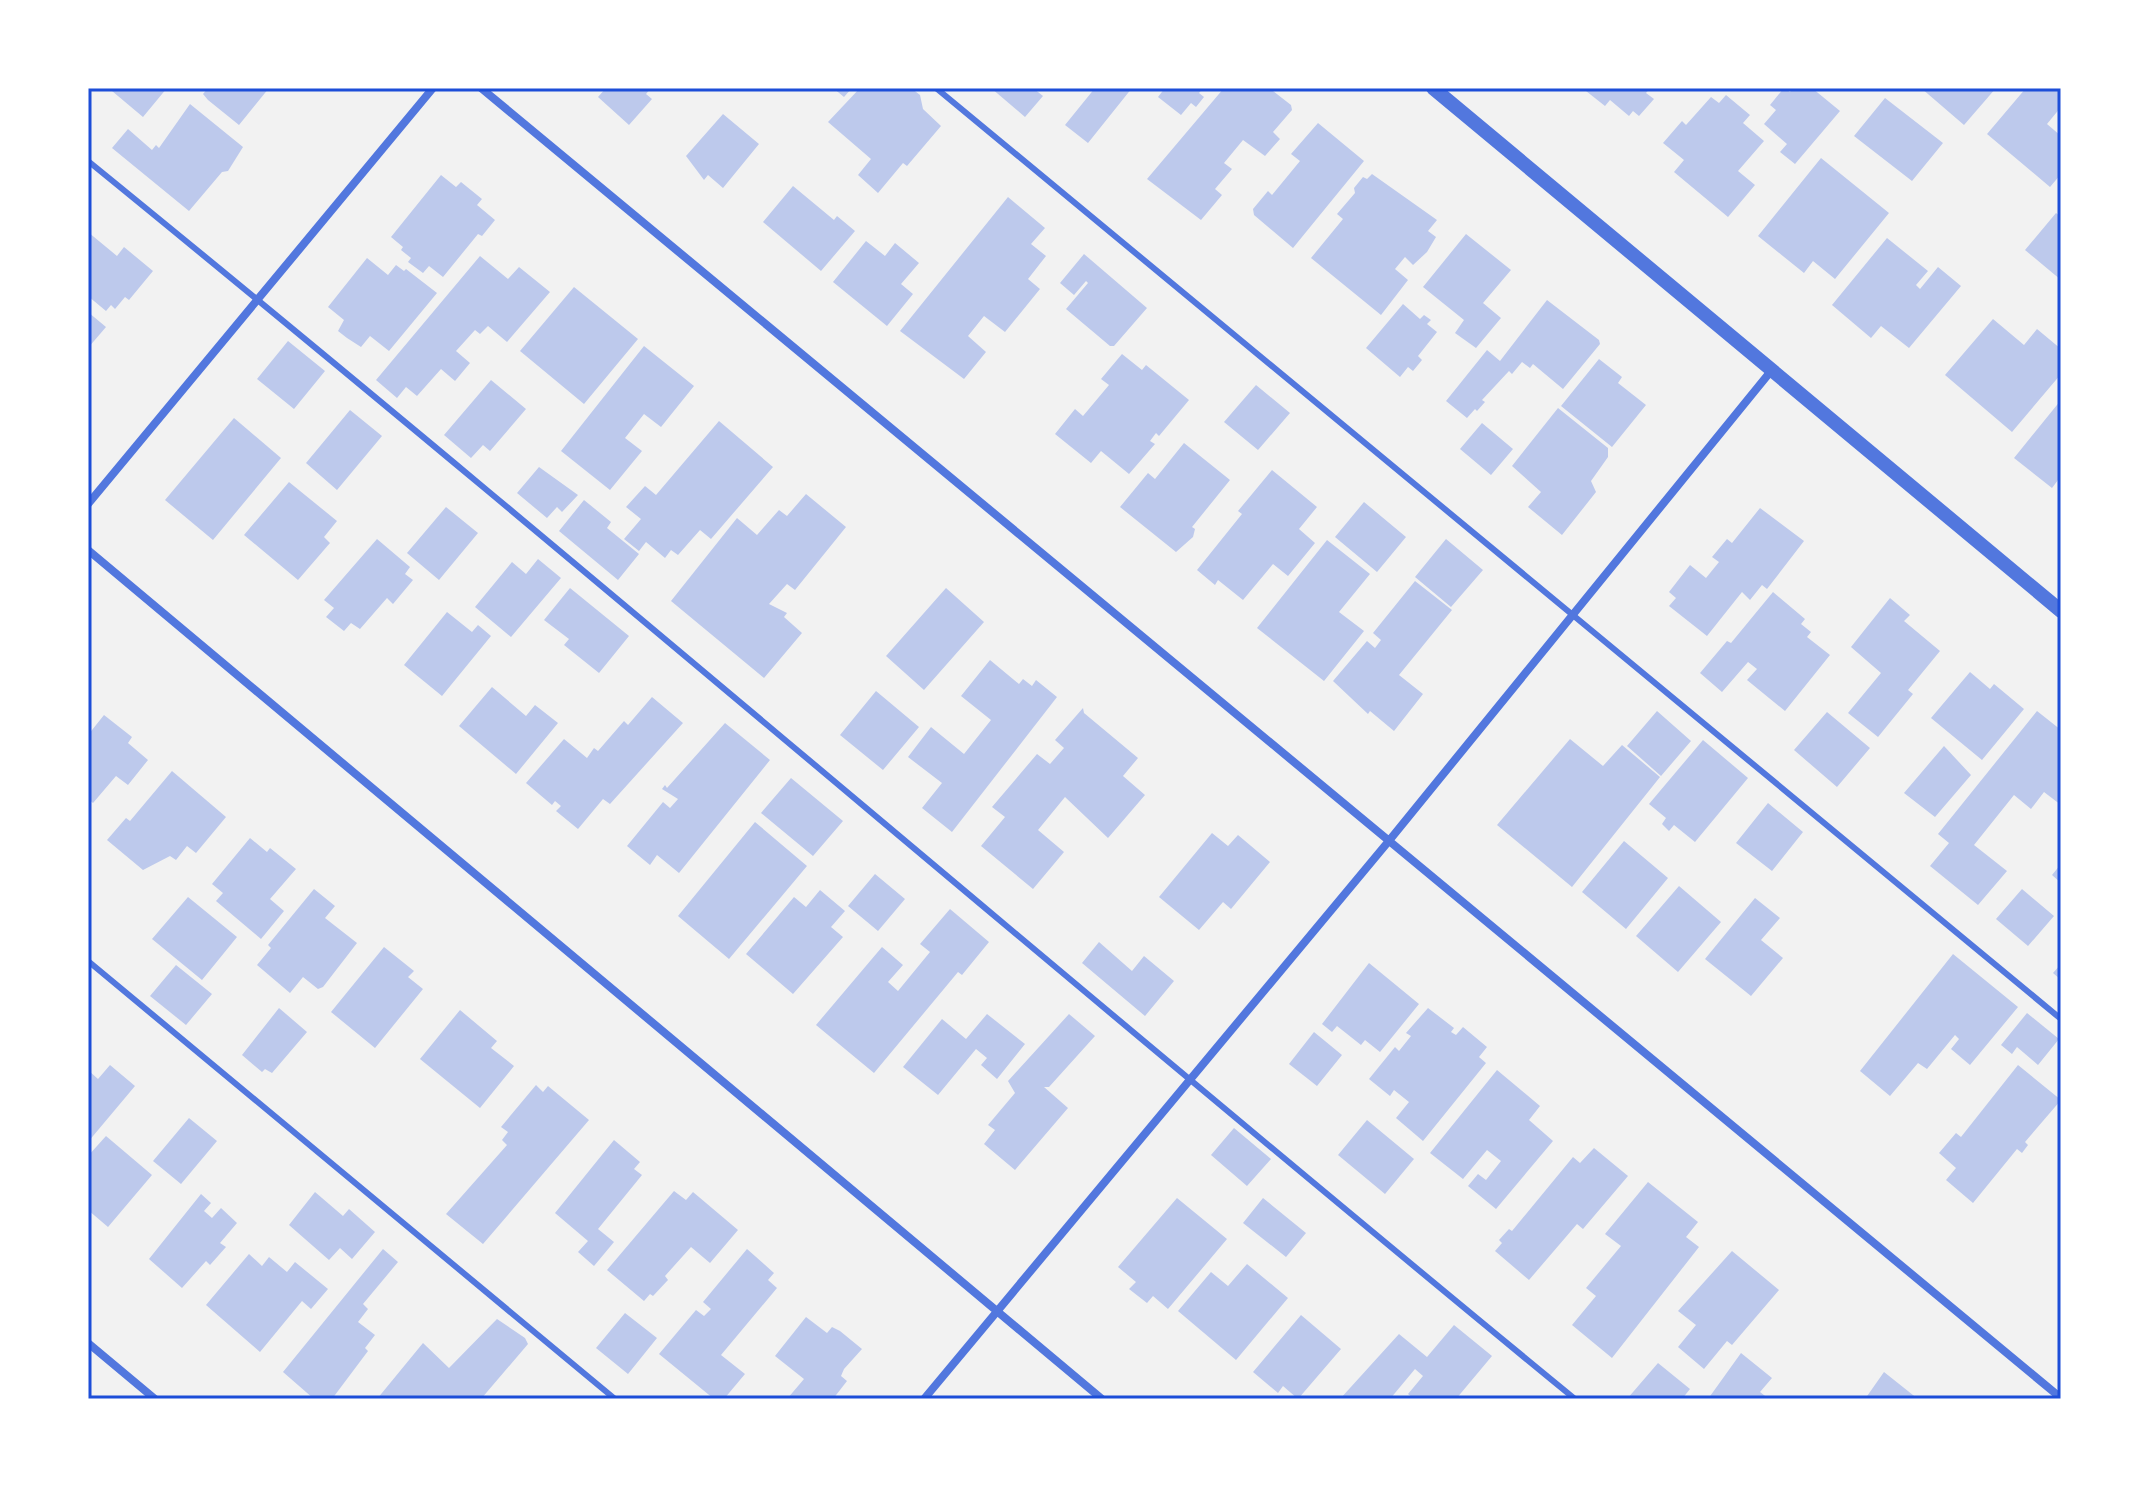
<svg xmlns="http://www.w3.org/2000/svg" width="2149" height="1487" font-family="Figtree,sans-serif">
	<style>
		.building { fill: #bdc9ec }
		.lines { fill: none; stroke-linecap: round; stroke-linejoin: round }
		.service { stroke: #5277de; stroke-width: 6 }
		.minor { stroke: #5277de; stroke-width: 8 }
		.tertiary { stroke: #5277de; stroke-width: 14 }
		.neatline { fill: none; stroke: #1d4ed8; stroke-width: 3 }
	</style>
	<rect width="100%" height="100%" fill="#f2f2f2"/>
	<path class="building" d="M115,88H167L143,117L112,91Z
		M208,88H269L239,125L208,100L203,94Z
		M606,88H651L646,94L652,99L629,125L598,97Z
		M833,88H852L844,97Z
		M860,88H911L920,95L923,109L941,126L907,166L903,163L878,193L858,175L871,159L828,122Z
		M991,88H1033L1043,96L1025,117Z
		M1095,88H1132L1088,143L1065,125Z
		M1165,88H1203L1199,93L1204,97L1196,107L1191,103L1181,115L1158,97Z
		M1224,88H1275L1273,91L1291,105L1292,110L1273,132L1280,139L1265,156L1243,140L1224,163L1232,169L1215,189L1222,195L1201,220L1147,179Z
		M1588,88H1650L1646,93L1654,99L1639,116L1633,111L1629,116L1610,100L1605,106L1586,91Z
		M1784,88L1790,92L1793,88H1812L1840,111L1795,164L1780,152L1787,144L1764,124L1776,110L1770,105Z
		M1921,88H1996L1964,125Z
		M2026,88H2061V107L2047,124L2061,136V174L2050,187L1987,134Z
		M1726,95L1750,115L1743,123L1764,141L1738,171L1755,185L1728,217L1674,172L1684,160L1663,143L1682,121L1686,125L1711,97L1719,103Z
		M1885,98L1943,143L1912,181L1854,136Z
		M190,104L243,147L228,171L222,172L189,211L112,148L128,129L152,150L156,145L159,148Z
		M723,114L759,144L723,188L708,175L704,180L686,156Z
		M1318,123L1364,161L1293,248L1254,215L1253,209L1268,191L1272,195L1300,161L1291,154Z
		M1821,158L1889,213L1835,279L1813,261L1804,273L1758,236Z
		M1372,174L1437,220L1428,231L1436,237L1427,252L1413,265L1405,257L1395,269L1408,280L1381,315L1311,258L1343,219L1337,214L1355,193L1354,188L1363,177L1367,179Z
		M441,175L456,187L461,182L482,199L477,205L495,220L482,236L478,234L443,277L429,266L423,273L408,262L411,258L401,250L403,247L391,237Z
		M793,186L834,220L837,216L855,231L821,271L763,222Z
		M1008,197L1045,228L1031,244L1046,256L1028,279L1040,289L1005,332L984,316L968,336L986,352L964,379L900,331Z
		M2056,213L2061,217V280L2025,250Z
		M88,232L117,256L124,247L153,271L129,300L125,297L115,309L111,305L106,311L88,296Z
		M1466,234L1511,270L1483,303L1501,318L1476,348L1455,333L1464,320L1423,287Z
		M1887,238L1928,271L1916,285L1920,289L1938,267L1961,286L1909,348L1881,326L1871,338L1832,305Z
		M866,241L885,256L895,243L919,263L901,284L913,294L887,326L833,282Z
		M1084,254L1147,308L1114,346H1110L1066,309L1088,283L1086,281L1074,295L1060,283Z
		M480,256L508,279L519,267L550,292L507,342L488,326L480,334L475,330L456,351L470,363L455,381L441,369L417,396L406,387L397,398L376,380Z
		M367,258L388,275L396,265L404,271L406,269L437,293L389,351L370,336L361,347L347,338L338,331L344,320L328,307Z
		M574,287L638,339L584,404L520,351Z
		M1547,300L1599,340L1600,344L1563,389L1533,364L1530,368L1522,362L1512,374L1509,371L1482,400L1485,402L1477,411L1475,409L1467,418L1446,401L1487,350L1500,361Z
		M1403,304L1420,319L1424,315L1431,320L1427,324L1437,332L1418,356L1422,360L1413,371L1408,367L1400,377L1366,348Z
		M88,312L106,327L88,348Z
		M1993,319L2024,345L2037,329L2061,349V374L2012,432L1945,375Z
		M288,341L325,371L294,409L257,379Z
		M644,346L694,386L661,427L644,414L625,438L642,451L610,490L561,451Z
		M1122,354L1142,370L1146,365L1189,400L1159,436L1156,433L1150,441L1155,444L1129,474L1101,451L1091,463L1055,434L1075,409L1083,416L1109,385L1101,379Z
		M1599,359L1622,377L1618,383L1646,405L1612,447L1561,406Z
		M491,380L526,409L490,451L483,445L471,458L444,435Z
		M1256,385L1290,413L1258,450L1224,422Z
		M2061,400V476L2052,488L2014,458Z
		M1558,408L1608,448V457L1591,481L1596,492L1562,535L1528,507L1541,492L1512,466Z
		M350,410L382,436L337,490L306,463Z
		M234,418L281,458L213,540L165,500Z
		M719,421L773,467L711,539L700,530L678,555L671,550L665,558L646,542L639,551L624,539L641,519L626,507L645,486L656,495Z
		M1482,423L1513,449L1491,475L1460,449Z
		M1184,443L1230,480L1192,527L1195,529L1193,537L1176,552L1120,507L1148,473L1155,479Z
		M539,467L578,495L562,512L557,507L547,518L517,493Z
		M1272,470L1317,507L1299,529L1315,543L1288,576L1273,564L1243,600L1218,580L1215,585L1197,570L1242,514L1238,511Z
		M289,482L337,521L324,537L330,543L298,580L244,535Z
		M806,494L846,527L795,590L787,584L769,604L787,613L784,617L802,633L764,678L671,601L737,518L757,535L779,510L787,516Z
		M584,500L611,522L607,528L639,554L618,580L559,531Z
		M1364,502L1406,537L1377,572L1335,537Z
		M446,507L478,533L439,580L407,553Z
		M1760,508L1804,541L1767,589L1762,585L1750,600L1742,592L1707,636L1669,606L1676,598L1669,592L1690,565L1706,578L1719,562L1712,557L1727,539L1732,543Z
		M377,539L410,567L405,574L413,580L393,604L387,598L360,629L351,623L344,631L326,617L334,608L324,600Z
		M1446,539L1483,570L1451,607L1415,577Z
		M1327,540L1370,574L1339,612L1364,631L1324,681L1257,628Z
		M538,559L561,578L511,637L475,607L512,562L526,574Z
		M1415,581L1452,610L1399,675L1423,694L1394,731L1370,711L1368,714L1333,681L1367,641L1375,648L1381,640L1373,633Z
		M570,588L629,636L599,673L564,645L569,639L544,620Z
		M946,588L984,622L924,690L886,656Z
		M1773,592L1805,619L1801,624L1811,632L1807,637L1830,655L1785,711L1747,680L1757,669L1748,662L1722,692L1700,673L1727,641L1731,643Z
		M1890,598L1910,615L1904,621L1940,651L1908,690L1913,694L1878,737L1848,713L1881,673L1851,647Z
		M447,612L472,632L478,625L491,636L442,696L404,665Z
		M990,660L1019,684L1023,679L1032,686L1036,680L1057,697L952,832L922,808L942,783L908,757L931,727L964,754L991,720L961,696Z
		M1970,672L1990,689L1994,684L2024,709L1982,760L1931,718Z
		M492,687L526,716L535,705L558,723L516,774L459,726Z
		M876,691L919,727L883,770L840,735Z
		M652,697L683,723L610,804L603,799L578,829L556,811L561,806L555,801L552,805L526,783L564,739L587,758L594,748L598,751L624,721L628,725Z
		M1083,708L1084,713L1138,758L1123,776L1145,795L1108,838L1065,797L1038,830L1064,852L1033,889L981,846L1005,817L992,807L1037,754L1050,764L1064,748L1055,740Z
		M1657,711L1691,741L1661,776L1627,746Z
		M2037,711L2061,730V805L2044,792L2031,809L2014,795L1974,845L2007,871L1978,905L1930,866L1949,843L1938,834Z
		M1827,712L1870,748L1837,787L1794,750Z
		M104,715L132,737L128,743L148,760L128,785L116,776L93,803L88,799V735Z
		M725,723L770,760L679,873L657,855L650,865L627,846L663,802L670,808L678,799L662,789L665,785L667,788Z
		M1570,739L1603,766L1622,745L1660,777L1572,887L1497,825Z
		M1703,740L1748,778L1695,842L1674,825L1669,831L1662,824L1666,818L1649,804Z
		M1944,746L1971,775L1935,817L1904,793Z
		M172,771L226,817L196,853L187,846L176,860L170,856L143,870L107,840L126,818L130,821Z
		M791,778L843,821L813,856L761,813Z
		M1768,803L1803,832L1772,871L1736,843Z
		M755,822L807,866L729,959L678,916Z
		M1212,833L1228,846L1238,835L1270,862L1231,909L1223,902L1199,930L1159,897Z
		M250,838L267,852L270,848L296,869L270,899L284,911L261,939L216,901L223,893L212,884Z
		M1624,841L1668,878L1626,929L1582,892Z
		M2061,864V883L2052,875Z
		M875,874L905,899L878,931L848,906Z
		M1679,886L1721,922L1678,972L1636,936Z
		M314,889L335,906L325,918L357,943L323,987L318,989L303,977L290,993L257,965L271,948L268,945Z
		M2022,889L2054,916L2028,946L1996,919Z
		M820,890L845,911L831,927L843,937L793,994L746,954L794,897L806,907Z
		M188,897L237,937L202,980L152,939Z
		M1755,898L1780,918L1761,940L1783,958L1751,996L1705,959Z
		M950,909L989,942L962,975L958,972L874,1073L816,1025L882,947L903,965L888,982L898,991L930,952L920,944Z
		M1099,942L1132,971L1144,956L1174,981L1145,1016L1082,963Z
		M384,947L414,971L408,977L423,989L375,1048L331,1012Z
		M1953,954L2018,1007L1970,1065L1951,1049L1959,1039L1955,1035L1927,1069L1918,1063L1890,1096L1860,1071Z
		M1369,963L1419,1004L1380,1052L1365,1040L1361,1045L1337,1026L1332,1032L1322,1024Z
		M2061,964V980L2053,973Z
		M176,965L212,994L186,1025L150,996Z
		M279,1008L307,1032L272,1073L265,1069L262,1072L242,1055Z
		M1428,1008L1454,1028L1451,1032L1456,1035L1463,1027L1487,1047L1479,1057L1486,1063L1423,1141L1396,1118L1409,1102L1394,1090L1390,1096L1369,1079L1395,1047L1399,1051L1411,1036L1406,1033Z
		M460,1010L497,1041L491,1048L514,1066L480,1108L420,1059Z
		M2027,1013L2059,1039L2038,1065L2017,1047L2012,1054L2001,1045Z
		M987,1014L1025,1044L997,1079L981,1065L987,1058L976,1049L938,1095L903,1067L942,1019L966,1039Z
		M1069,1014L1095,1036L1049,1087H1044L1068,1108L1015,1170L984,1144L995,1130L988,1125L1015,1093L1008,1081Z
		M1314,1032L1342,1055L1317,1086L1289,1064Z
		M110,1065L135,1086L88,1142V1070L98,1079Z
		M2018,1065L2061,1100L2025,1142L2028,1145L2022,1153L2017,1149L1973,1203L1946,1180L1956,1168L1939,1153L1956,1133L1961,1137Z
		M1497,1070L1540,1106L1529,1120L1553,1141L1496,1209L1468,1186L1478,1174L1486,1180L1501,1161L1487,1150L1463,1179L1430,1153Z
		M536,1085L543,1092L548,1086L589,1120L483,1244L446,1214L507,1145L502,1140L508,1132L501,1127Z
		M189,1118L217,1141L181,1184L153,1161Z
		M1367,1120L1414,1159L1385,1194L1338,1155Z
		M1234,1128L1271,1159L1247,1186L1211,1155Z
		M106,1136L152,1175L108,1227L88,1210V1156Z
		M614,1140L640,1162L634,1169L642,1175L598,1229L614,1242L594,1266L578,1252L588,1241L555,1213Z
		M1594,1148L1628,1176L1583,1229L1577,1224L1529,1280L1495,1251L1502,1243L1499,1240L1509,1229L1512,1231L1573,1157L1580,1163Z
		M1648,1182L1698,1222L1686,1237L1699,1247L1612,1358L1572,1325L1596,1296L1586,1288L1621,1246L1605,1234Z
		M674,1191L686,1200L693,1192L738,1230L710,1263L691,1247L665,1276L668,1280L653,1296L650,1294L644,1301L607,1270Z
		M315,1192L343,1216L349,1209L375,1232L352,1259L340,1248L329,1260L289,1225Z
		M201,1194L211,1203L204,1211L212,1218L221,1208L237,1223L220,1243L226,1247L210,1265L206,1261L182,1288L149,1259Z
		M1177,1198L1227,1239L1168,1309L1153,1296L1147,1303L1129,1289L1136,1282L1118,1267Z
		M1263,1198L1306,1233L1286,1257L1243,1223Z
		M383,1249L398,1262L363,1304L368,1309L358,1322L375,1335L365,1348L368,1351L332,1399H314L283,1372Z
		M747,1249L774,1273L768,1280L777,1288L721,1355L745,1374L724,1399H714L659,1354L696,1310L704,1316L711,1309L703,1302Z
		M1732,1251L1779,1290L1732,1345L1727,1341L1704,1369L1678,1347L1696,1325L1678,1311Z
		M249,1254L262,1266L269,1257L287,1272L295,1262L328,1289L311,1309L302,1301L260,1352L206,1305Z
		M1247,1264L1288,1298L1236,1360L1178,1311L1211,1272L1228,1286Z
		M625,1313L657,1338L628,1374L596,1348Z
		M1301,1315L1341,1349L1298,1399L1283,1386L1278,1393L1253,1372Z
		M806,1317L827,1333L832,1327L840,1331L862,1349L844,1369L841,1376L847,1381L833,1399H787L804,1379L775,1356Z
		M497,1319L525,1338L528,1344L481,1399H377L423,1343L449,1368Z
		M1454,1325L1492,1356L1456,1399H1414L1408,1394L1423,1376L1415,1369L1390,1399H1340L1399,1334L1427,1357Z
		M1741,1353L1772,1378L1760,1392L1769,1399H1708Z
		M1658,1363L1690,1389L1682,1399H1627Z
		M1884,1372L1918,1399H1865Z"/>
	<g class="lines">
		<path class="service" d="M936,88L2061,1019
			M88,161C588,568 1076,990 1575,1399
			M88,961L615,1399"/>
		<path class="minor" d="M481,88L2061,1398
			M88,504L433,88
			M88,550L1102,1399
			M88,1343L155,1399
			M924,1399L1388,842L1771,371"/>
		<path class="tertiary" d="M1433,88L2061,611"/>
	</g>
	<rect width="2149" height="1487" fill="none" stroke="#ffffff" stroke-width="180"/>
	<rect x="90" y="90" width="1969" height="1307" class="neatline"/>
</svg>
